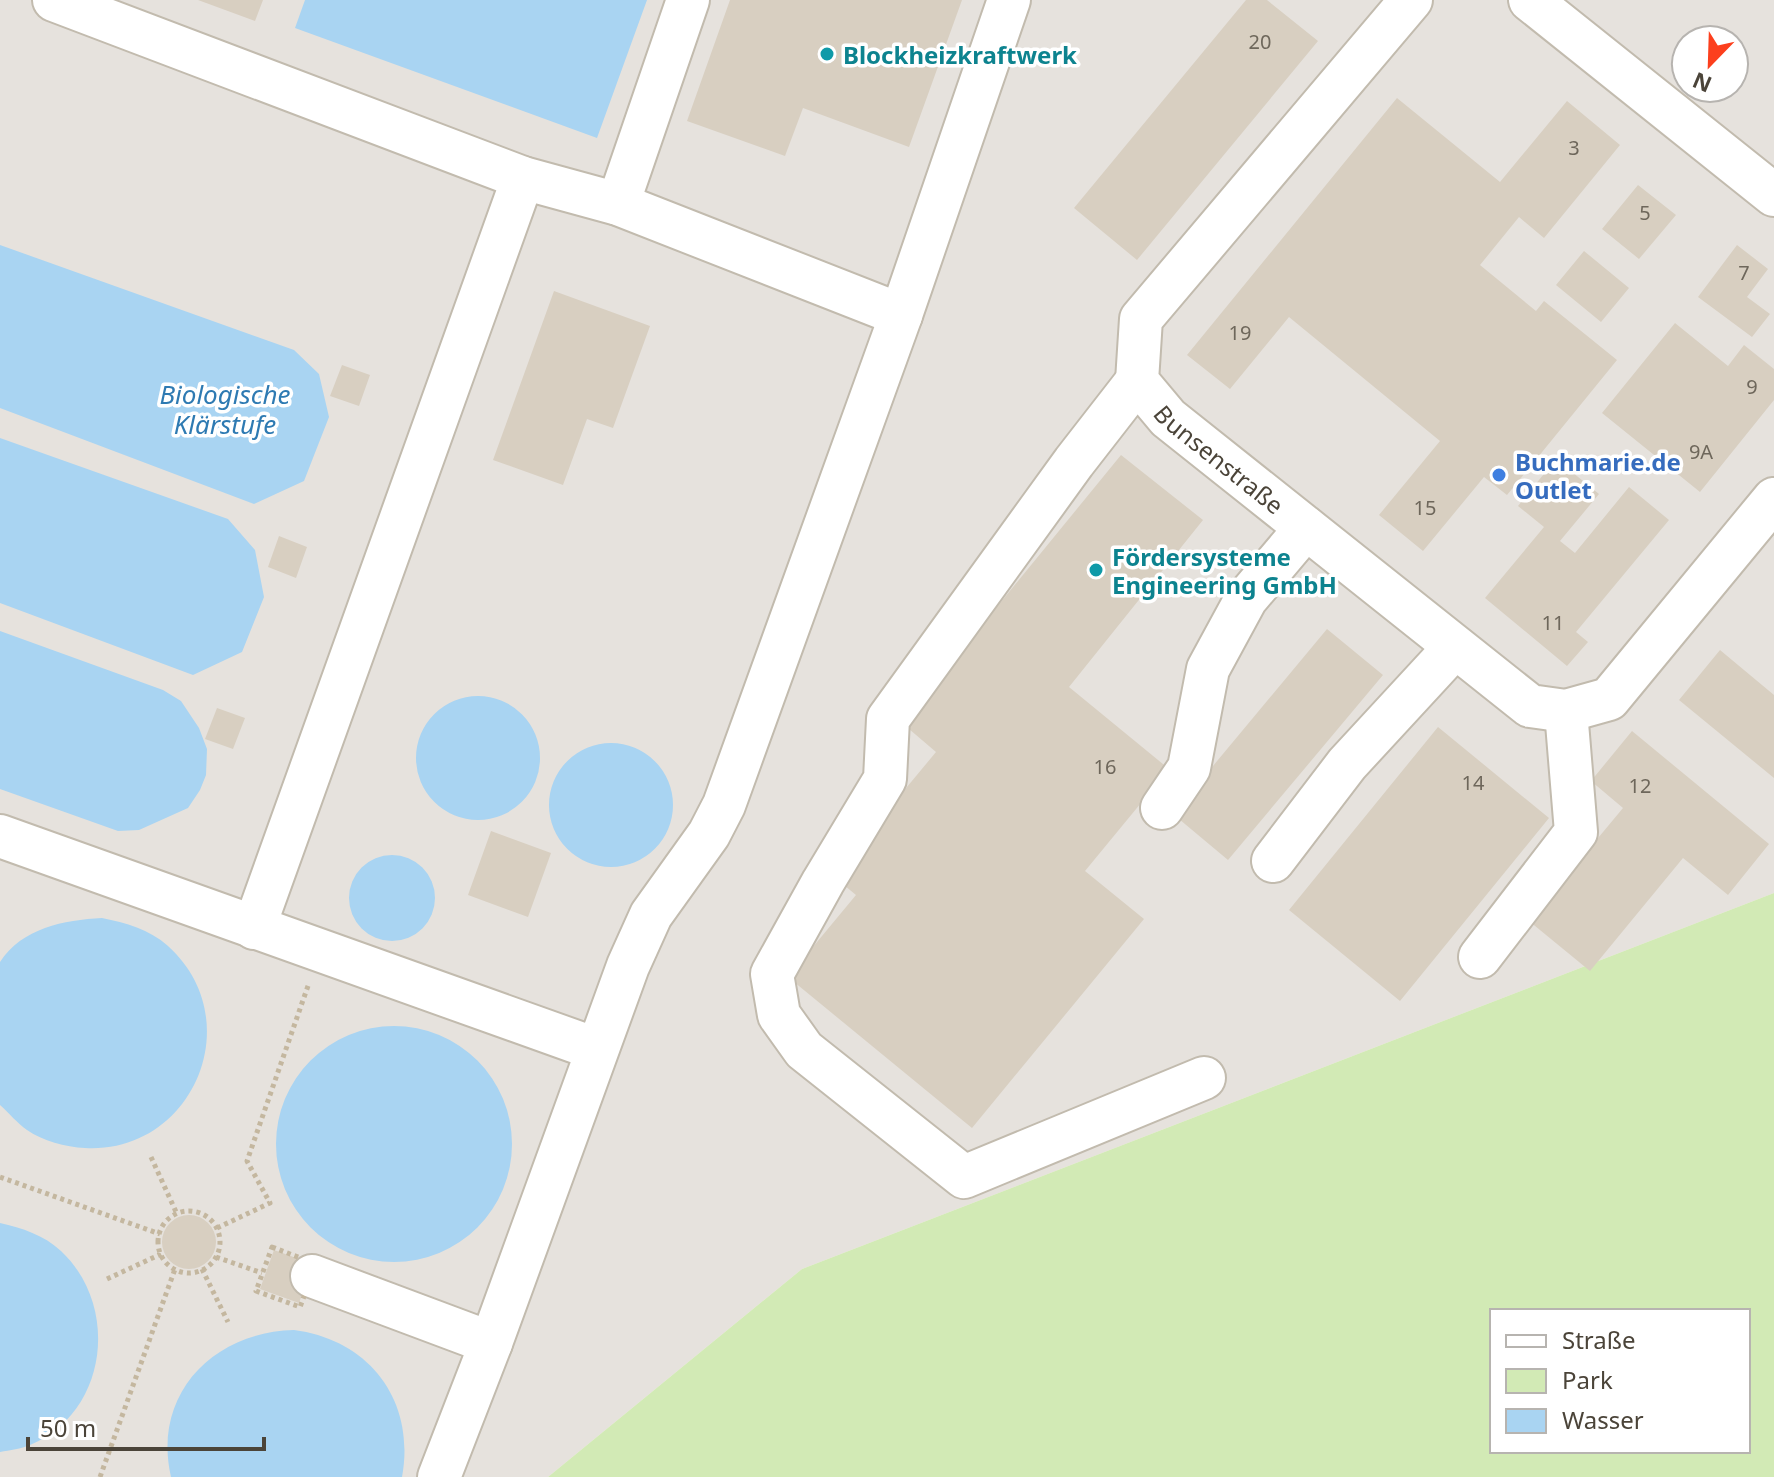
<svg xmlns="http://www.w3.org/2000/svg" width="1774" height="1477" font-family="'Noto Sans',sans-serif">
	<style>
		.industrial { fill: #e6e2dd; fill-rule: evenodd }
		.green { fill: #d2eab5; fill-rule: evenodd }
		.water { fill: #a9d4f2 }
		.building { fill: #d8cfc1 }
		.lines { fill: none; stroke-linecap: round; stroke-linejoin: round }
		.minor-casing { stroke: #c2bbae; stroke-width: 46 }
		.path { stroke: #c4b79f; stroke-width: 5; stroke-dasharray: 4 4; stroke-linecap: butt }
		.minor { stroke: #fff; stroke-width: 42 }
		.culture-dot { fill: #0f9aa8; stroke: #fff; stroke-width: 3 }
		.shop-dot { fill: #3f7fe0; stroke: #fff; stroke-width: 3 }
		.labels { text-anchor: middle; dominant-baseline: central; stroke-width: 7; stroke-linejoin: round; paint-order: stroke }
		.number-label { font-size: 20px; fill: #6e675b }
		.culture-label { font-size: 24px; font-weight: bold; fill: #0d838f; stroke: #fff; text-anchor: start }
		.street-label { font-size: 24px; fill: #4b4439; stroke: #fff }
		.shop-label { font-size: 24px; font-weight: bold; fill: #366cbe; stroke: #fff; text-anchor: start }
		.water-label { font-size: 26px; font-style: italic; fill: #2e7ab2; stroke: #fff }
	</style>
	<rect width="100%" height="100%" fill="#f6f3ec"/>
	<path class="industrial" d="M0,0H1774V893L802,1269L548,1477H0ZM1686,40H1734V88H1686Z"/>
	<path class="green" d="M1774,893V1477H548L802,1269ZM1492,1311H1748V1451H1492Z"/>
	<path class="water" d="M305,0H647L597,138L295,28Z
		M0,245L294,350L319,374L329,417L304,481L254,504L0,408Z
		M0,438L228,519L255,550L264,597L242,652L193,675L0,603Z
		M0,631L163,690L181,701L199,728L207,749L206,775L200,790L188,808L139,830L118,831L0,789Z
		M416 758a62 62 0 1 1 124 0a62 62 0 1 1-124 0Z
		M549 805a62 62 0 1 1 124 0a62 62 0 1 1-124 0Z
		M349 898a43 43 0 1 1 86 0a43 43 0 1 1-86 0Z
		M102,918C126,923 149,929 168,946C250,1020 193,1154 85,1148C65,1147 43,1141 27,1130C17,1123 9,1113 0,1105V962C22,928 64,920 102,918Z
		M276 1144a118 118 0 1 1 236 0a118 118 0 1 1-236 0Z
		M0,1223C22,1228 44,1235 61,1251C120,1306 108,1413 30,1445C21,1449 10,1450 0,1452Z
		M294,1330C370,1340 416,1401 402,1477H171C152,1394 213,1332 294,1330Z"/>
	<path class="building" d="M198,0H263L255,21Z
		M730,0H962L909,147L803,108L785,156L687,121Z
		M1246,0H1267L1318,41L1137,260L1074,208Z
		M1397,98L1500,182L1567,101L1620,145L1544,238L1519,217L1480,265L1536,311L1544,301L1617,360L1507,495L1484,477L1423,551L1379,515L1440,441L1289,317L1230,389L1187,355Z
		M1638,185L1676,215L1639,259L1602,229Z
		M1737,245L1768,269L1747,297L1770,314L1752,337L1698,297Z
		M1584,251L1629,288L1601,322L1556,285Z
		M554,291L650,326L613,428L587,419L563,485L493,460Z
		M1675,323L1728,366L1744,345L1774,369V400L1700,492L1602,413Z
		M342,365L370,375L359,406L330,396Z
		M1121,455L1203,520L1069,687L1169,769L1085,871L1144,919L972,1128L788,977L856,895L833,876L936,752L902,723Z
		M1556,459L1599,494L1560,541L1575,553L1629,487L1669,520L1576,632L1588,642L1567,666L1485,598L1544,527L1518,506Z
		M279,536L307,547L296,578L268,567Z
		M1327,629L1383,675L1228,860L1173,814Z
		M1720,650L1774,695V778L1679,700Z
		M217,708L245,718L233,749L205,739Z
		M1438,727L1549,818L1400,1001L1289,910Z
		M1632,731L1769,844L1728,895L1683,858L1590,971L1529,921L1623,808L1591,781Z
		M491,831L551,853L528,917L468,895Z
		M162 1242a27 27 0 1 1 54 0a27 27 0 1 1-54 0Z
		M274,1250L313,1264L299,1303L260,1289Z"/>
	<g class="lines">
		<g class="minor-casing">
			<g id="minor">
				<path d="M54,0L523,178L618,204L901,315L1009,0"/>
				<path id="s1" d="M1411,0L1141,319L1137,381L1168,418L1530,706L1566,711L1609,699L1774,499"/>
				<path d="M1530,0L1774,195"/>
				<path d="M618,204L688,0"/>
				<path d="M1137,381L1074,462L888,719L885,779L823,882L772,974L779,1015L804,1050L964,1177L1204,1078"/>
				<path d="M1162,808L1189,768L1208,669L1246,599L1306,528"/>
				<path d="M0,836L596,1049"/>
				<path d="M1273,861L1347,764L1455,647"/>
				<path d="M254,928L523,178"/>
				<path d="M1480,957L1576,832L1566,711"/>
				<path d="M312,1276L491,1343"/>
				<path d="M439,1477L491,1343L628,966L651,915L709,834L724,805L901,315"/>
			</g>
		</g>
		<path class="path" d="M151,1157L177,1214
			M0,1177L160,1234
			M158 1242a31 31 0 1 1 62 0a31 31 0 1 1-62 0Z
			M217,1228L270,1203L247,1161L309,983
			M272,1247L316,1264L300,1307L256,1291Z
			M216,1257L262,1273
			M202,1269L228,1322
			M107,1279L161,1254
			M100,1477L175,1269"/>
		<use href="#minor" class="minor"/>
	</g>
	<g class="culture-dot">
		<circle cx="827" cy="54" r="8"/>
		<circle cx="1096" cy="570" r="8"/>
	</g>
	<circle class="shop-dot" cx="1499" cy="475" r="8"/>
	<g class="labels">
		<g class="number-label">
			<text x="1260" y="41">20</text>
			<text x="1574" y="147">3</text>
			<text x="1645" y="212">5</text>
			<text x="1744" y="272">7</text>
			<text x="1240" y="332">19</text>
			<text x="1752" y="386">9</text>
			<text x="1701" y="451">9A</text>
			<text x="1425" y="507">15</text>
			<text x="1553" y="622">11</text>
			<text x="1105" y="766">16</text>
			<text x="1473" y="782">14</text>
			<text x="1640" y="785">12</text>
		</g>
		<g class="culture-label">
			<text x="843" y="54">Blockheizkraftwerk</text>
			<text x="1112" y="556">Fördersysteme<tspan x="1112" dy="28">Engineering GmbH</tspan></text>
		</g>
		<g class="street-label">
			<text stroke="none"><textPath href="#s1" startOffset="594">Bunsenstraße</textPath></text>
		</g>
		<g class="shop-label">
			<text x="1515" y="461">Buchmarie.de<tspan x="1515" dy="28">Outlet</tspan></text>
		</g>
		<g class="water-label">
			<text x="225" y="394">Biologische<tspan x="225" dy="30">Klärstufe</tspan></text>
		</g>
	</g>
	<rect x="1490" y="1309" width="260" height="144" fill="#ffffff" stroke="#b7b4b0" stroke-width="2"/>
	<rect x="1506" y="1335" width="40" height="12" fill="#ffffff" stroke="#b7b4b0" stroke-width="2"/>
	<text x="1562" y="1349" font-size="24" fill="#4b4439">Straße</text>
	<rect x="1506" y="1369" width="40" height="24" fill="#d2eab5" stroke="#b7b4b0" stroke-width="2"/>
	<text x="1562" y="1389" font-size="24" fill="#4b4439">Park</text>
	<rect x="1506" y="1409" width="40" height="24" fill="#a9d4f2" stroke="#b7b4b0" stroke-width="2"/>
	<text x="1562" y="1429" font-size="24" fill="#4b4439">Wasser</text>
	<g transform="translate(1710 64) rotate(203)"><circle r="38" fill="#ffffff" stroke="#b7b4b0" stroke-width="2"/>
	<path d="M0-6L14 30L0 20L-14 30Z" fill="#fc3f1d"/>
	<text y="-12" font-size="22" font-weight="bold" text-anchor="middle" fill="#4b4439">N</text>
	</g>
	<path d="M28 1437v12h236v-12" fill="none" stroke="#4b4439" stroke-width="4"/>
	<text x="40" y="1437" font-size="24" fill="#4b4439" stroke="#ffffff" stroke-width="6" paint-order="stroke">50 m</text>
</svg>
